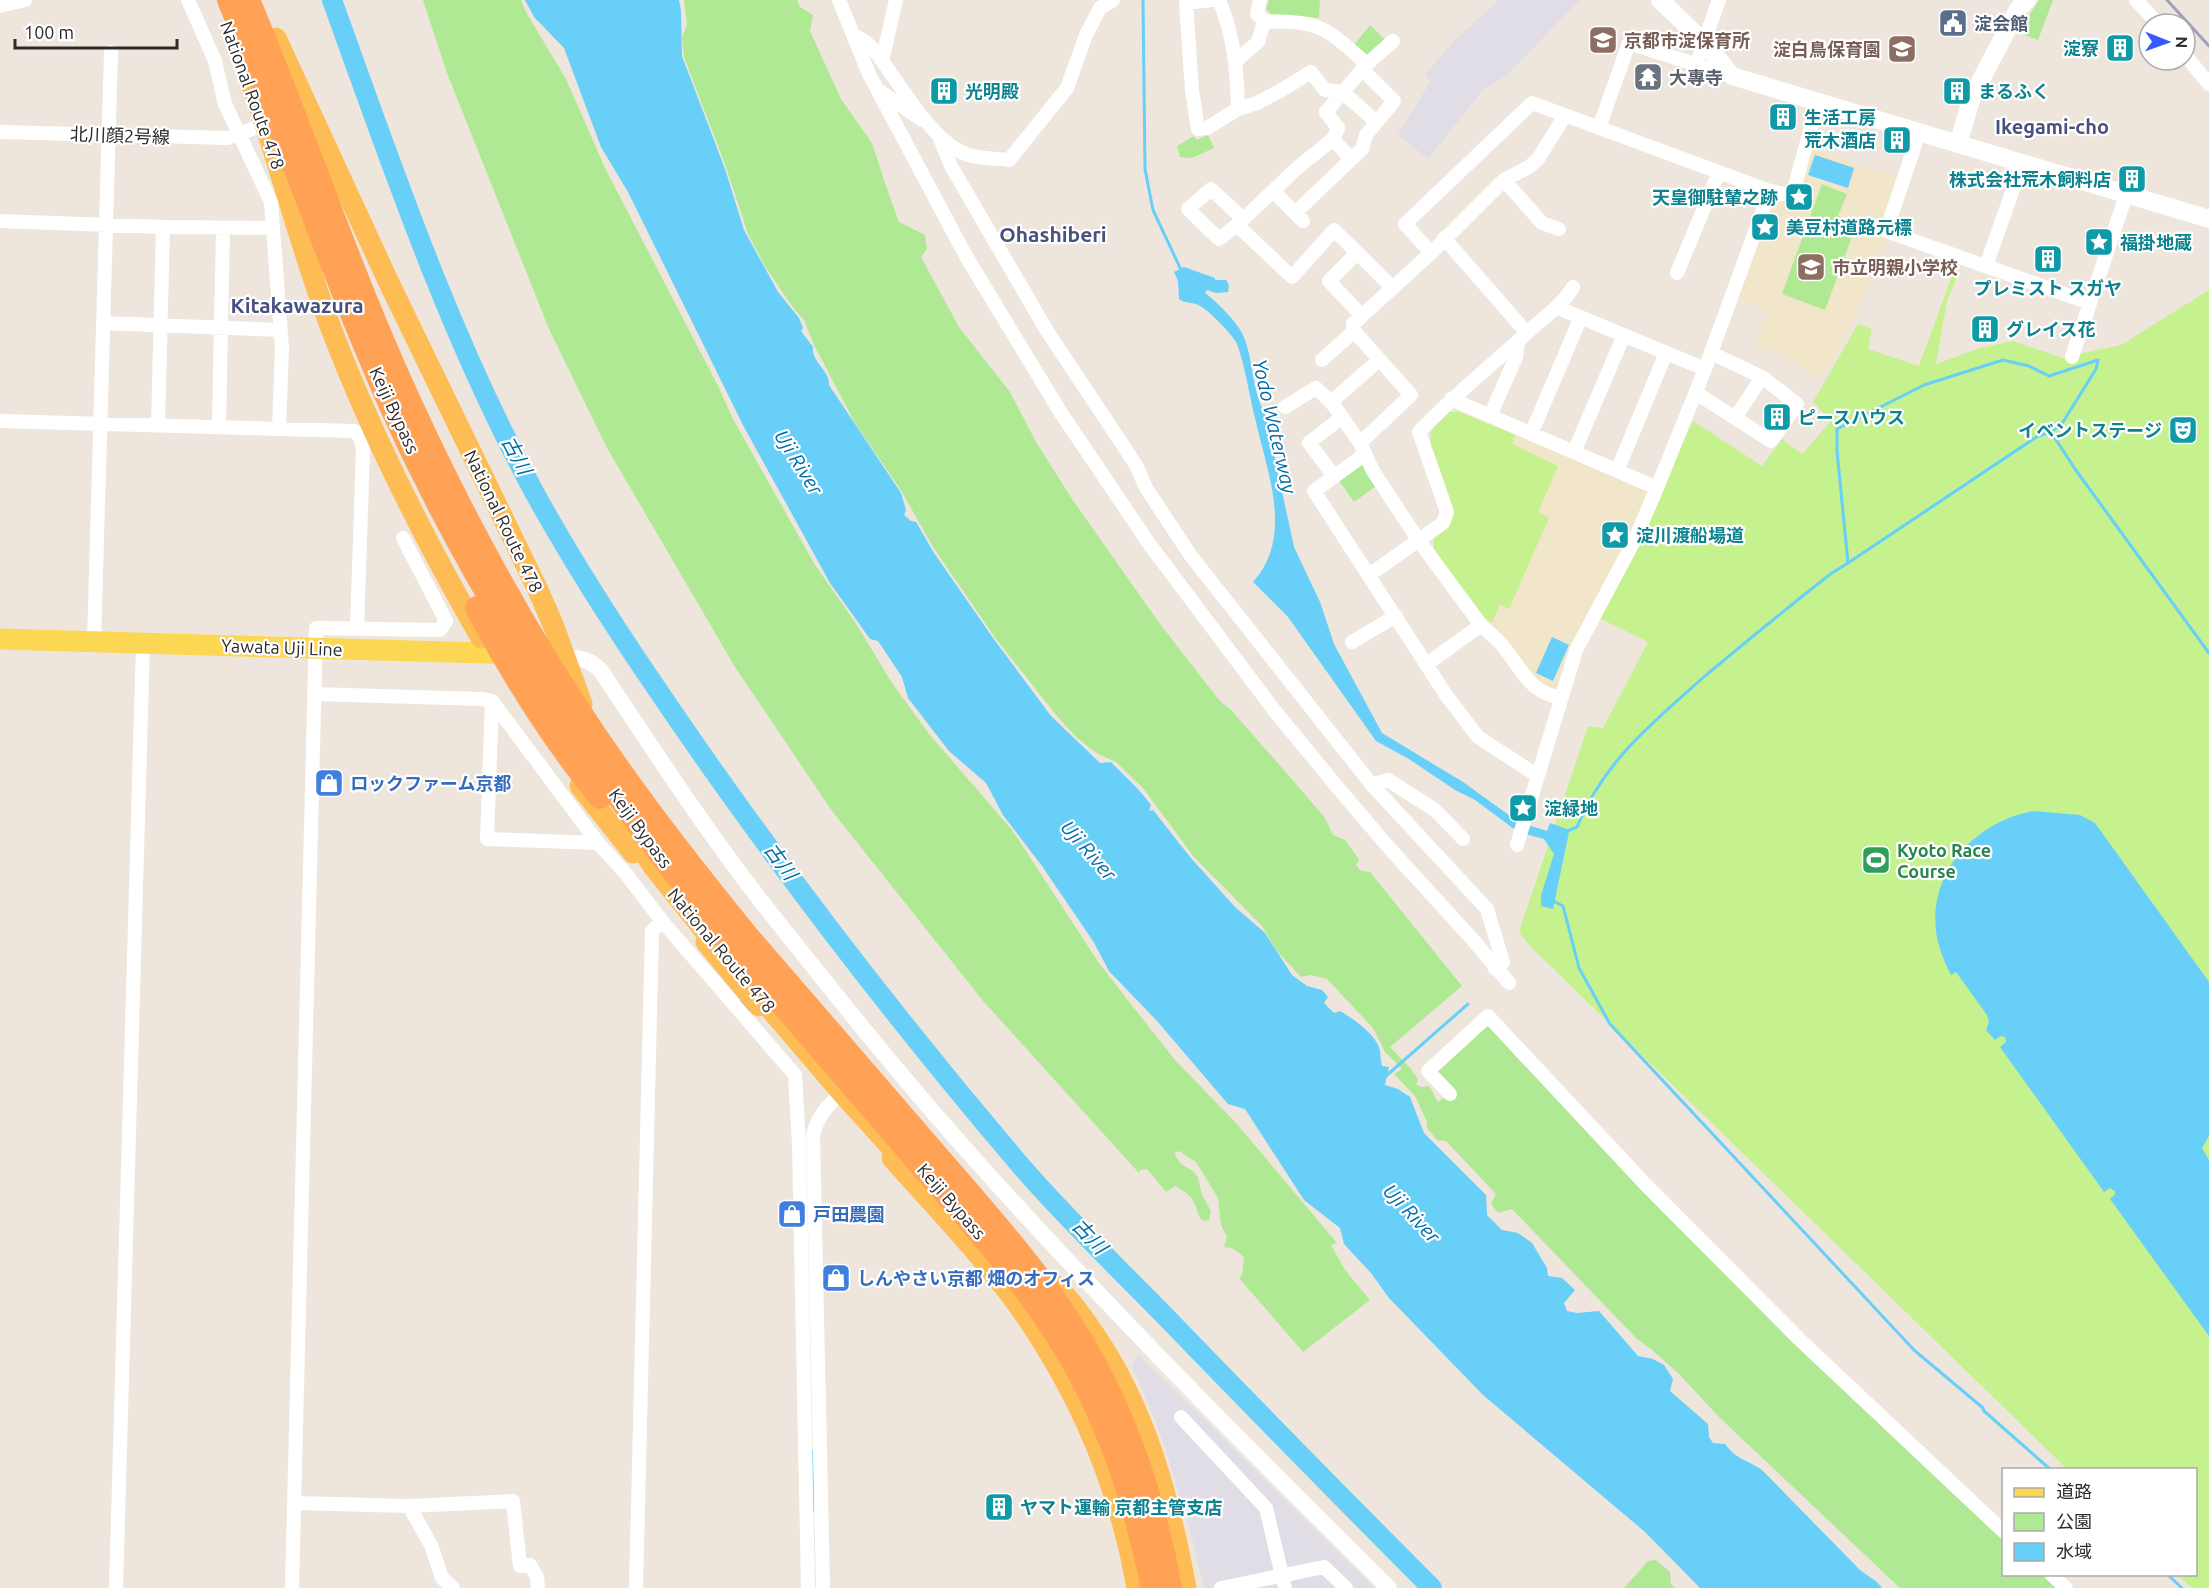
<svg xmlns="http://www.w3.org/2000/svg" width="2209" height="1588" font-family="Ubuntu,'Noto Sans JP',sans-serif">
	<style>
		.industrial { fill: #e0dde6 }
		.education { fill: #f1e5ca }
		.green { fill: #afe994 }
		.pitch { fill: #c6f18f }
		.water { fill: #67cff8 }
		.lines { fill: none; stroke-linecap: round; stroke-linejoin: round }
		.stream { stroke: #67cff8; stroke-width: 3 }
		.river { stroke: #67cff8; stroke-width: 20 }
		.minor { stroke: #fff; stroke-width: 14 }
		.tertiary { stroke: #fff; stroke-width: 16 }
		.secondary { stroke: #fff; stroke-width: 18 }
		.primary { stroke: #fcd753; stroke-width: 21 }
		.trunk { stroke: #febc54; stroke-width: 21 }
		.motorway { stroke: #ffa256; stroke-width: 24 }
		.rail { stroke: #9ea1b7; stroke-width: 3 }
		.labels { text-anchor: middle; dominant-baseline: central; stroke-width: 4.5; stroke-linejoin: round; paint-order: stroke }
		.service-label { font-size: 18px; font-weight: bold; fill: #4e5e75; stroke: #fff; text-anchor: start }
		.education-label { font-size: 18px; font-weight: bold; fill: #785e54; stroke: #fff; text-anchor: start }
		.culture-label { font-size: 18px; font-weight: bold; fill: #0d838f; stroke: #fff; text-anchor: start }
		.worship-label { font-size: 18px; font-weight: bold; fill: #5b616d; stroke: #fff; text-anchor: start }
		.street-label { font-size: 18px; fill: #2b2b2b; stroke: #fff }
		.shop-label { font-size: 18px; font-weight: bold; fill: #366cbe; stroke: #fff; text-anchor: start }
		.leisure-label { font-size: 18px; font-weight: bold; fill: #27864d; stroke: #fff; text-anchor: start }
		.neighbourhood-label { font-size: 20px; font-weight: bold; fill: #47507f; stroke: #fff }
		.water-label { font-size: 20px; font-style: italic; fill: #036ca7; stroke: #fff }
		.quarter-label { font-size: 21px; font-weight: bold; fill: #47507f; stroke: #fff }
	</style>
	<rect width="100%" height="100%" fill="#eee6dc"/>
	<path class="industrial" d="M1499,0H1580L1506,76L1483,90L1428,159L1398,135L1430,82L1425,74L1457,38Z
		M1138,1354L1374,1588H1204L1190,1530L1166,1451L1155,1420L1132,1366Z"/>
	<path class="education" d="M1812,149L1901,179L1889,236L1841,348L1818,381L1787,357L1754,344L1769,311L1734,297L1776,194L1797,200Z
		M1459,410L1647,489L1651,496L1557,686L1548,689L1538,685L1480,616L1433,550V536L1447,527L1429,443V431L1448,411Z"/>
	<path class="green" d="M423,0H521L526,12L566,79L605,168L718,386L733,419L815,565L855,622L892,683L929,734L1012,830L1099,963L1127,999L1175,1060L1236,1123L1337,1243L1331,1245L1345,1270L1370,1300L1303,1352L1239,1278L1242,1275L1244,1257L1234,1249L1224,1247L1227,1237L1221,1225L1218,1198L1196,1162L1179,1151L1174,1153L1181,1164L1193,1171L1198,1177L1202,1195L1211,1211L1209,1220L1203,1221C1197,1215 1198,1210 1194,1203C1191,1195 1182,1190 1175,1186L1166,1192L1147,1169L1140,1170L1139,1173L984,1002L832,811L735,667L607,448L549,329L447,73Z
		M684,0H797L800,7L813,15L810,31L841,99L872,143L885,183L899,222L925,235L927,249L921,257L959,327L1010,392L1036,442L1072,499L1160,624L1219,700L1231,710L1290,777L1325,818L1333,835L1345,840L1359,859L1356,865L1361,871L1370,872L1462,986L1390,1047L1411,1069L1418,1079L1416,1085L1422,1087L1429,1086L1438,1102L1449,1094L1428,1071L1488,1016L1645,1184L2003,1532L2004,1574L2051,1575L2066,1588H1900L1719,1417L1679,1374L1651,1349L1637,1339L1512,1209L1498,1213L1491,1204L1496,1194L1446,1141L1437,1140L1427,1128V1122L1415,1096L1394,1074L1402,1069L1385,1052L1373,1028L1327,979L1311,975L1301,977L1277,951L1262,926L1194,857L1143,788L1116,762L1096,753L1075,736L1057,716L996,639L933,547L902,492L855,423L814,345L804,320L794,309L766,268L748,234L726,167L684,57L682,37L687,25Z
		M1269,0H1320L1319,18L1272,15L1266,9Z
		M2039,0H2053L2038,40L2024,35L2026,20Z
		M1370,25L1386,41L1368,59L1354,45Z
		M1208,135L1214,148L1192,158L1180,157L1177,146L1194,136L1196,140Z
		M1822,184L1847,194L1838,216L1857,223L1825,310L1782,294Z
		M1356,465H1363L1376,486L1354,502L1338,479Z
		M1656,1560L1670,1572L1671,1584L1675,1588H1624L1648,1561Z"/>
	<path class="pitch" d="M1953,273L1958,275L1947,301L1936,364L1980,348L2013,341L2075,362L2078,354L2121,345L2209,290V1588H2192L2177,1575L2196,1574V1470L2067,1469L1531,947L1519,932L1588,726L1603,728L1648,642L1599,618L1693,421L1762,466L1782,439L1802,454L1831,421L1813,402L1858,324L1872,329L1868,349L1919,366Z
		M1449,412H1459L1515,435L1512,444L1558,466L1538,512L1549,518L1509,609L1500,604L1492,623L1480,615L1434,549V536L1448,527L1454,511L1431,443V431Z"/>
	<path class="water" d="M525,0H679L681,10L682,56L725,169L744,230L778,292L799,318L803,328L801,331L813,347C811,362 830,370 829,385L901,493L906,510L904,515L911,521L916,522L934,553L993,638L1051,716L1100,763L1111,762C1125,777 1139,788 1151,805L1149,811L1153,810L1190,857L1235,907L1265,933L1292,975L1307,986L1322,990L1328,997L1324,1003L1334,1013L1340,1011C1353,1019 1373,1032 1379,1047C1381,1053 1380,1059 1382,1066L1389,1067L1385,1085L1398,1089L1410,1097L1424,1133L1486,1195L1487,1215L1502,1230L1518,1233L1532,1243L1547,1268L1548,1276L1562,1278L1575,1290L1564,1303L1567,1311L1577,1313L1599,1311L1638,1356L1653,1359L1664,1365L1673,1379L1670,1391L1708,1424L1709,1437L1713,1443L1725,1444C1737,1460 1746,1459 1762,1470L1860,1570L1877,1582L1882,1588H1700L1645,1532L1483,1395L1389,1298L1371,1273L1344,1244L1340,1228L1304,1200L1245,1109L1228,1104L1157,1021L1109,971L1093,941L1042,866L1003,815L986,783L949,751L908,698L902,677L878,641L870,639L830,583L744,427L628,192L601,147L564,48L534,17Z
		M1815,155L1854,168L1848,188L1808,175Z
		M1184,267L1215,278V280H1226L1229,285L1228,292L1216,293L1207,290L1205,293C1217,302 1237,322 1243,335C1254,360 1251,389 1265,413L1294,547L1320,602L1334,644L1382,733L1463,782L1517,821L1514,829L1475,800L1455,790L1409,759L1376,741L1288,617L1253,582C1295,536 1266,469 1255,418C1250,398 1244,360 1236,342C1231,333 1206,307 1196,304C1189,302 1186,304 1179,299L1178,281L1174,272Z
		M1552,637L1569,645L1553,681L1536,673Z
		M2034,811L2080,815L2095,823L2209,982V1136L2202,1148L2209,1160V1336L2110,1199L2115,1194V1191L2110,1188L2104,1192L2000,1047L2006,1042L2005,1037L2001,1036L1995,1040L1986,1030L1989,1022L1987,1015L1956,972L1951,975C1944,961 1938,947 1936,931C1929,870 1977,821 2034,811Z
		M1550,823L1567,829L1569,832L1553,909L1541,906V895L1554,854L1544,839L1525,834L1528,825L1547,831Z"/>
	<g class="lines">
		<path class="stream" d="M1143,0L1145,169L1153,210L1182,272
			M2051,432L2075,469L2209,653
			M1565,832L1577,827C1604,761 1653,722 1705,676C1747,641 1789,606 1832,573L1848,563L2038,436L2051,432L2063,422L2096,369L2098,360L2049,376L2029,366L2003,360L1924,385L1837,429V451L1848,563
			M1551,900L1563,906L1579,968L1610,1024L1914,1350L1983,1408L1984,1411L2051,1470
			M741,1002L748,1010
			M1386,1076L1468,1004
			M812,1452L813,1511
			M2167,1574L2182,1588"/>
		<path class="river" d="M332,0C392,166 449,335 533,490C585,585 646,674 708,763C806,902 911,1037 1021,1166C1066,1218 1116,1266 1164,1315C1253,1407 1342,1498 1432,1588"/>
		<path class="minor" d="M188,0L215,61L225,104L271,202L282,348L279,428
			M839,0L869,74L967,258L1061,413L1150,545L1274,710L1338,788L1391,850L1473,940L1509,983
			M1211,0L1186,3L1192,90L1198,129L1207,128L1238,109L1257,103L1280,91L1311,72L1325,90L1343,92L1376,122
			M1219,0C1234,35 1237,71 1238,109
			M1260,0L1257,14L1264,21C1278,22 1293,21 1307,24C1330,28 1349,49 1367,64L1393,41
			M2136,0L2158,24
			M0,6L25,0
			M854,36C871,41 882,61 892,75C909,99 933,137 959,151C974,159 992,158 1009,160L1067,88L1086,35L1100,8L1113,0
			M2185,55L2209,84
			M882,61L896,0
			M1236,61L1258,42L1264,21
			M1367,64L1326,112L1338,128L1333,139L1296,169L1237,225L1292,277L1334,230L1392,287
			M1696,65L1719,0
			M881,92L922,120
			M1599,128L1629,43L1732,76
			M0,132L228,138L265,124
			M1919,133L1886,231L2090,303
			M939,136L951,166L1047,331L1136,465L1146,488L1191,556L1372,785L1487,909L1503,962L1495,969
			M1333,139L1351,159
			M1504,180L1542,223L1559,229
			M1274,192L1303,221
			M1295,213L1362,149L1366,135L1394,101L1362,69
			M0,221L163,227L272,228
			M1237,225L1219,239L1188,209L1211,189L1243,219
			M1444,238L1527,333
			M1357,253L1329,281L1362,316
			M1431,253L1405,224L1532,103L1770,191L1792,196L1818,102
			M1986,266L2022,164
			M1677,273L1719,172
			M1556,307L1705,369
			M103,323L280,330
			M2072,357L2126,195
			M1322,360L1354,331
			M1696,393L1771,441L1797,404L1762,377L1711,353
			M1451,399L1657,488
			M1331,402L1379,360
			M1285,407L1316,388L1331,402L1342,417L1360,443L1373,471L1419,541L1481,625L1427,664
			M1490,416L1516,357L1518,341
			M1735,418L1762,377
			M0,421L354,431L360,437L363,450L357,629
			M158,425L163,227
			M219,426L223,228
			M1531,434L1581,317
			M1360,443L1411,395L1354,331L1353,324L1431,253L1504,180L1529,167L1538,159L1564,117
			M1574,452L1624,335
			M1364,455L1314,491L1446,695L1478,737L1538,776
			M1617,471L1666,353
			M1334,476L1309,443L1342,417
			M1369,575L1443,523L1447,512L1419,432C1453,396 1492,365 1528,332C1543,318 1563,305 1573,287
			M1481,625C1489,633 1499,640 1505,649C1525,673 1528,691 1561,698
			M94,642L111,52
			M1352,642L1396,616
			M314,694L481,699L492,701L598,843L626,874L662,921L795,1075L799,1144L808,1588
			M492,701L487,839L598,843
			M1372,785L1388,780L1435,810L1463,839
			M1517,845L1576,650L1634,541L1657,488L1705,369L1770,191
			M1450,1094L1428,1071L1488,1016L1645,1184L1799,1339L2004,1532
			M1181,1417L1266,1508L1285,1588
			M295,1503L409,1506
			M2051,1574L2066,1588
			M116,1588L143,643
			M292,1588L316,628L440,630L446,621L403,538
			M453,1588L442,1578L431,1545L409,1506L513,1501L520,1566L530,1565L537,1577L538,1588
			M636,1588L652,931L662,921
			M823,1588L813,1135C818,1114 830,1103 846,1089
			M1221,1588L1324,1567L1346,1588"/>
		<path class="tertiary" d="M564,656C580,658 590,659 601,671C655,752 708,834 768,910C834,993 900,1076 970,1154C1104,1304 1246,1447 1389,1588"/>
		<path class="secondary" d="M1660,0L1704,42L1732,76L2209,219
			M1958,144L1972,97L2018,9L2027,0"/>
		<path class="primary" d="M0,639L516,654"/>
		<path class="trunk" d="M276,38L390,285L538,590L554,627L582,704
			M252,86C280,165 300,246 329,323C370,432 423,537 481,638
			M580,786L633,853
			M630,828L652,865L720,950
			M706,942L759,1006
			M754,990L842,1093L907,1165
			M892,1158C941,1213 995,1268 1035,1330C1086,1408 1121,1496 1137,1588
			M1052,1283C1069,1297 1081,1315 1093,1332C1146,1409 1169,1497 1186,1588"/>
		<path class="motorway" d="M229,0C286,135 332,274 392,408C480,603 599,781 733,947C797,1022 862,1096 926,1171C983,1236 1042,1301 1082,1378C1117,1445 1138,1514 1153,1588
			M248,0C304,133 349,271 410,403C463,518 524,631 595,735C642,805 694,871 747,936C810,1009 874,1082 937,1156C994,1222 1054,1288 1095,1365C1133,1436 1156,1510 1170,1588
			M477,608C512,674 553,739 600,797"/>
		<path class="rail" d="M2167,0L2209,46"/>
	</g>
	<defs>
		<g id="civic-square" transform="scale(1.5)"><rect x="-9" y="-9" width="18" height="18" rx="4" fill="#5c6f8a" stroke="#fff"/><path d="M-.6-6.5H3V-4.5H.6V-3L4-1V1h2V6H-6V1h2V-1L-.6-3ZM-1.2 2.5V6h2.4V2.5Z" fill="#fff"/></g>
		<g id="school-square" transform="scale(1.5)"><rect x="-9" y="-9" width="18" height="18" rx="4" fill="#8d6e63" stroke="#fff"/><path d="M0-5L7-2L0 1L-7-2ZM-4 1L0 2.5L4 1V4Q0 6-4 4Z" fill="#fff"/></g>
		<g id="building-square" transform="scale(1.5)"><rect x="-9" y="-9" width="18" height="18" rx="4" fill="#0f9aa8" stroke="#fff"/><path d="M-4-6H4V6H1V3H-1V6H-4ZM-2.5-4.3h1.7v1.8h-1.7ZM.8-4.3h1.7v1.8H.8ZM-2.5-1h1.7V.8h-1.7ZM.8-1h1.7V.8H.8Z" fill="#fff"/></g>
		<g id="temple-square" transform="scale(1.5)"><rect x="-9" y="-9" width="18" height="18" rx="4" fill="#6b7280" stroke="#fff"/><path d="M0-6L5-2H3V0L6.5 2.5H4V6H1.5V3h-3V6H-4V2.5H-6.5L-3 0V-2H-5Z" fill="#fff"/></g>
		<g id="sight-square" transform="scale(1.5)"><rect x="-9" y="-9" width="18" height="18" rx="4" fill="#0f9aa8" stroke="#fff"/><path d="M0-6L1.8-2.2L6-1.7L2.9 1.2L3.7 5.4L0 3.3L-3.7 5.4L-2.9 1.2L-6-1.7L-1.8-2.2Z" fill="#fff"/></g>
		<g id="theatre-square" transform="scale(1.5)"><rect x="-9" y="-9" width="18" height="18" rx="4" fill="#0f9aa8" stroke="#fff"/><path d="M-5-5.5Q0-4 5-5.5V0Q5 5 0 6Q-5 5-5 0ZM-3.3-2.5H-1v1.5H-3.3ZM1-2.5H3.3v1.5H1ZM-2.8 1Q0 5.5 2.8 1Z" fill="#fff"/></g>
		<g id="shop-square" transform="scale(1.5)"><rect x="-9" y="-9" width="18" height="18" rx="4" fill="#3f7fe0" stroke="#fff"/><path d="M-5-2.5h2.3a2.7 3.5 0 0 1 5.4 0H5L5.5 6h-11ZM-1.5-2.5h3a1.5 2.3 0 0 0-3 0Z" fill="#fff"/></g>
		<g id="stadium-square" transform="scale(1.5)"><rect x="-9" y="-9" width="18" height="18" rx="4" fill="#2e9e5b" stroke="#fff"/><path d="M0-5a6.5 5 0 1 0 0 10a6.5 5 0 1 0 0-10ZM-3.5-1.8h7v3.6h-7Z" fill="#fff"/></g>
	</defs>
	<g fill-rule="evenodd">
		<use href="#civic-square" x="1953" y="23"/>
		<use href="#school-square" x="1603" y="40"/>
		<use href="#building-square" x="2120" y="48"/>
		<use href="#school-square" x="1902" y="49"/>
		<use href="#temple-square" x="1648" y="77"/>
		<use href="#building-square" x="944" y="91"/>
		<use href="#building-square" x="1957" y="91"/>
		<use href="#building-square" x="1783" y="117"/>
		<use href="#building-square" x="1897" y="140"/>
		<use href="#building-square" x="2132" y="179"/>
		<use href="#sight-square" x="1799" y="197"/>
		<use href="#sight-square" x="1765" y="227"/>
		<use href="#sight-square" x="2099" y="242"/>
		<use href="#building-square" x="2048" y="259"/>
		<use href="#school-square" x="1811" y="267"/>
		<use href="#building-square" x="1985" y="329"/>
		<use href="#building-square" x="1777" y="417"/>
		<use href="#theatre-square" x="2183" y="430"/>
		<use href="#sight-square" x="1615" y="535"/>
		<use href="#shop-square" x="329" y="783"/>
		<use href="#sight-square" x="1523" y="808"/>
		<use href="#stadium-square" x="1876" y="860"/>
		<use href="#shop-square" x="792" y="1214"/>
		<use href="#shop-square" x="836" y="1278"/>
		<use href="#building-square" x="999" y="1507"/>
	</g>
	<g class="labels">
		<g class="service-label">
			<text x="1974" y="23">淀会館</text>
		</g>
		<g class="education-label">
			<text x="1624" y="40">京都市淀保育所</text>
			<text x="1881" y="49" text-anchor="end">淀白鳥保育園</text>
			<text x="1832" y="267">市立明親小学校</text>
		</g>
		<g class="culture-label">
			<text x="2099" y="48" text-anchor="end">淀寮</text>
			<text x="965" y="91">光明殿</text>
			<text x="1978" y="91">まるふく</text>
			<text x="1804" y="117">生活工房</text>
			<text x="1876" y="140" text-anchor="end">荒木酒店</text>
			<text x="2111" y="179" text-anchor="end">株式会社荒木飼料店</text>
			<text x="1778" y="197" text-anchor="end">天皇御駐輦之跡</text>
			<text x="1786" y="227">美豆村道路元標</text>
			<text x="2120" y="242">福掛地蔵</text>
			<text x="2048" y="288" text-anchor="middle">プレミスト スガヤ</text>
			<text x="2006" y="329">グレイス花</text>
			<text x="1798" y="417">ピースハウス</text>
			<text x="2162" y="430" text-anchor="end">イベントステージ</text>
			<text x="1636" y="535">淀川渡船場道</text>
			<text x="1544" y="808">淀緑地</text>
			<text x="1020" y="1507">ヤマト運輸 京都主管支店</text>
		</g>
		<g class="worship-label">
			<text x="1669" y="77">大專寺</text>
		</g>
		<g class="street-label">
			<text transform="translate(253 95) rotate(70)">National Route 478</text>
			<text transform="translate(120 135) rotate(2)">北川顔2号線</text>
			<text transform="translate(395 410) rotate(65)">Keiji Bypass</text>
			<text transform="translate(504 521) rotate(64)">National Route 478</text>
			<text transform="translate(282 647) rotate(2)">Yawata Uji Line</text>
			<text transform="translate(641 828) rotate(54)">Keiji Bypass</text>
			<text transform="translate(722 950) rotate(50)">National Route 478</text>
			<text transform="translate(952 1201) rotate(49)">Keiji Bypass</text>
		</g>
		<g class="shop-label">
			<text x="350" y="783">ロックファーム京都</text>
			<text x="813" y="1214">戸田農園</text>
			<text x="857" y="1278">しんやさい京都 畑のオフィス</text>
		</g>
		<g class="leisure-label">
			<text x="1897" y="850">Kyoto Race<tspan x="1897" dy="21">Course</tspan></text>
		</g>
		<g class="neighbourhood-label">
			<text x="2052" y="126">Ikegami-cho</text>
		</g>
		<g class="water-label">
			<text transform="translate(1275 426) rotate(77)">Yodo Waterway</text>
			<text transform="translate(517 455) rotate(62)">古川</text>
			<text transform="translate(799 462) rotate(58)">Uji River</text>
			<text transform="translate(1089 850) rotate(49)">Uji River</text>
			<text transform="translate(781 861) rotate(54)">古川</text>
			<text transform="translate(1412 1213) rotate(47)">Uji River</text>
			<text transform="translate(1090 1236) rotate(46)">古川</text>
		</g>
		<g class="quarter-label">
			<text x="1053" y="234">Ohashiberi</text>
			<text x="297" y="305">Kitakawazura</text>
		</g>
	</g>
	<rect x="2002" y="1468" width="195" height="108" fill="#ffffff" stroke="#aaaaaa" stroke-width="1.5"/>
	<rect x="2014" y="1488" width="30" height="9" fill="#fcd753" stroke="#aaaaaa" stroke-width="1.5"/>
	<text x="2056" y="1498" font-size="18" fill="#2b2b2b">道路</text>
	<rect x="2014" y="1513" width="30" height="18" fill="#afe994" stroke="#aaaaaa" stroke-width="1.5"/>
	<text x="2056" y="1528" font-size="18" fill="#2b2b2b">公園</text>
	<rect x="2014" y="1543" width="30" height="18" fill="#67cff8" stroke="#aaaaaa" stroke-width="1.5"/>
	<text x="2056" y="1558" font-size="18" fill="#2b2b2b">水域</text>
	<g transform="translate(2167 42) rotate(91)"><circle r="28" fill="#ffffff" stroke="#aaaaaa" stroke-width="1.5"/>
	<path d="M0-4.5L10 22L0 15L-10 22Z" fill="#3859ff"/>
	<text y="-9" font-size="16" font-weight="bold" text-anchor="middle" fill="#2b2b2b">N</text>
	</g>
	<path d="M15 39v9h162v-9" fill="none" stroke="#2b2b2b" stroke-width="3"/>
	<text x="24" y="39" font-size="18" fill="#2b2b2b" stroke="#ffffff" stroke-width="4.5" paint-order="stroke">100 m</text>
</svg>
